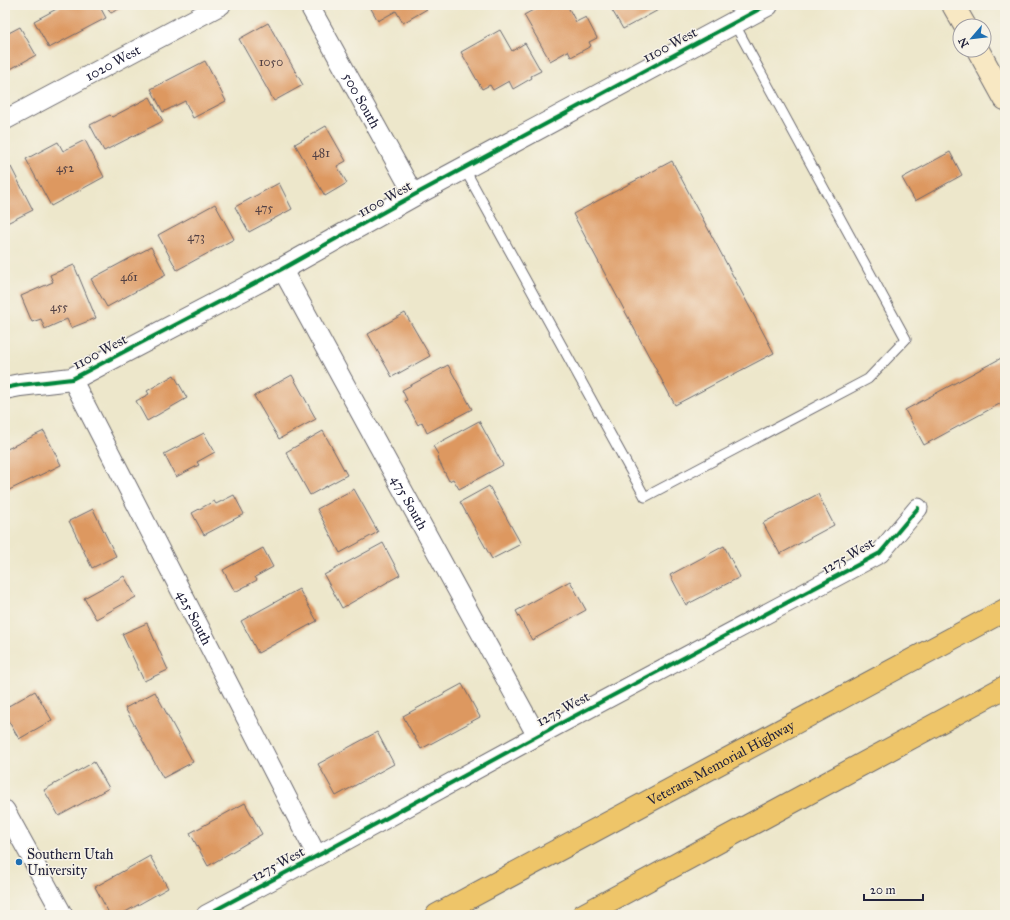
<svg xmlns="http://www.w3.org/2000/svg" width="1010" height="920" font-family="'IM FELL Great Primer',serif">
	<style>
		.building { fill: #dd9861 }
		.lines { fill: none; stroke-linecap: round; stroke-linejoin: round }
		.service-casing { stroke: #69676d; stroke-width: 11 }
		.minor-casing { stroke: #69676d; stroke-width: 21 }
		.tertiary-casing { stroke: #69676d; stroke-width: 24 }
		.secondary-casing { stroke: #69676d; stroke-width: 24 }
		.motorway-casing { stroke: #69676d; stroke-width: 24 }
		.service { stroke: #fff; stroke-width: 9 }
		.minor { stroke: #fff; stroke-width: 19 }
		.tertiary { stroke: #fff; stroke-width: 22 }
		.secondary { stroke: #f8e8c3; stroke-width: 22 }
		.motorway { stroke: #eec569; stroke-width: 22 }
		.cycleway-casing { stroke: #f7f3e8; stroke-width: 6 }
		.cycleway { stroke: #00873e; stroke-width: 4 }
		.poi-dot { fill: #1f6fb2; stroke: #f7f3e8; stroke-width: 1.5 }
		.labels { text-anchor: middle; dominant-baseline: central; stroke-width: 3; stroke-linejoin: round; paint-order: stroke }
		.number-label { font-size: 12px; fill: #514044 }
		.street-label { font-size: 14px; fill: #22223b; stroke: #f7f3e8 }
		.poi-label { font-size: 14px; fill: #22223b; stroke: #f7f3e8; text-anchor: start }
	</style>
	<rect width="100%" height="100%" fill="#f7f3e8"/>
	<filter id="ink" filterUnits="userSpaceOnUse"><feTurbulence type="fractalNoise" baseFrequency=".025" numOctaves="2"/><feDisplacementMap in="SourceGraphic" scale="8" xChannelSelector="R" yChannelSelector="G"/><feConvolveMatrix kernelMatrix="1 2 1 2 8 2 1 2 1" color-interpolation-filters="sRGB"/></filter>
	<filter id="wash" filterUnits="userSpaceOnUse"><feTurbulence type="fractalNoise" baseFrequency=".012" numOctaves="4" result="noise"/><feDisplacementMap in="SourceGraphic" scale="16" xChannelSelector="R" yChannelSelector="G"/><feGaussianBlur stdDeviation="0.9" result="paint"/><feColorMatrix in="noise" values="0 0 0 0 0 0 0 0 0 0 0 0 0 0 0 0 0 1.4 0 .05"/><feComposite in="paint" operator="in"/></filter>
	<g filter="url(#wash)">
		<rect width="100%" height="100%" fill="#ede7cb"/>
		<g id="blocks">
			<path class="building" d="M64,5H99L106,18L49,48L34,21Z
				M106,5H126L111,13Z
				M369,5H425L427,9L403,23L396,11L378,21Z
				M542,5H567L576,22L586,17L597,38L589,42L591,46L571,57L568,51L550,61L524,15Z
				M609,5H662L664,7L623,29Z
				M268,23L303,85L274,101L239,39Z
				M20,27L36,55L5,72V35Z
				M500,30L512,51L525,43L541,71L531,76L532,78L513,89L509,81L493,90L490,85L482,89L461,52Z
				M205,61L226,101L193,118L185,101L163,112L151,89Z
				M150,97L163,121L104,151L90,125L110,115L112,117Z
				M326,126L346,161L337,166L347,183L325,196L295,144Z
				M85,140L104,177L51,206L26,159L58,142L63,151Z
				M950,152L962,175L915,201L902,178Z
				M672,161L774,353L675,405L573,214Z
				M11,167L33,210L5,224V171Z
				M279,183L292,209L249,232L235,207Z
				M215,204L234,239L177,270L158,235Z
				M151,247L166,275L107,307L91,279Z
				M74,265L96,318L71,328L67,319L45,329L41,319L32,322L21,296L53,282L50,275Z
				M405,313L430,356L392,377L368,334Z
				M1005,356V401L924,445L905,410Z
				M448,365L472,409L427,433L422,422L418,425L405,401L407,400L402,390Z
				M174,375L187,398L147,421L136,401L149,394L147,391Z
				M292,375L316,419L279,439L254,396Z
				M479,421L503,465L459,489L453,479L449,481L437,457L439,456L433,446Z
				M44,431L61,465L5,492V450Z
				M323,431L347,475L310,495L286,452Z
				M204,433L215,452L197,462L199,465L176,477L164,454Z
				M489,486L521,544L492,559L460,502Z
				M354,489L378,532L340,553L317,509Z
				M818,494L834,525L780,554L763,523Z
				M234,495L244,514L204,535L192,513L214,501L216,504Z
				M93,509L116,556L92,568L69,521Z
				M383,543L400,575L342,608L324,575Z
				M724,546L740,577L686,605L670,575Z
				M263,548L273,567L255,577L257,580L235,592L223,570Z
				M124,576L136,597L96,619L84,598Z
				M570,581L586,610L532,640L516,611Z
				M299,589L317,621L258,653L241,621Z
				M147,623L168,670L144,681L122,634Z
				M462,684L480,717L421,749L403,716Z
				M35,691L52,720L19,739L5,715V708Z
				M155,692L193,762L163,778L125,708Z
				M377,732L394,764L336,796L318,764Z
				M94,762L109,788L59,816L44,790Z
				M245,803L262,834L208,866L190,833Z
				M150,856L168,888L120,915H110L95,887Z"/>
		</g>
	</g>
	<g filter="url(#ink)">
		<use href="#blocks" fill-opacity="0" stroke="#69676d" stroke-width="1"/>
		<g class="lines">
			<g class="service-casing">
				<path id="service" d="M464,168L645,497L868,379L906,339L734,23"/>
			</g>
			<g class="minor-casing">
				<g id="minor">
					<path id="s1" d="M309,5L414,195"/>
					<path id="s2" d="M5,120L221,5"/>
					<path id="s3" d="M282,269L537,736"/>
					<path id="s4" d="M72,379L317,856"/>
					<path d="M5,810L63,915"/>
					<path d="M206,915L317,856L537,736L880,553L918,508"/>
				</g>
			</g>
			<g class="tertiary-casing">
				<path id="tertiary" d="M5,388L20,385L72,379L282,269L414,195L767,5"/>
			</g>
			<g class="secondary-casing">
				<path id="secondary" d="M953,5L965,26
					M978,50L1005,99"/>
			</g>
			<g class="motorway-casing">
				<g id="motorway">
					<path id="s5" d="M437,915L1005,610"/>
					<path d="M583,915L1005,687"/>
				</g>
			</g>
			<use href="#service" class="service"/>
			<use href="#minor" class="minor"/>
			<use href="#tertiary" class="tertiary"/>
			<use href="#secondary" class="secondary"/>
			<use href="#motorway" class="motorway"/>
			<g class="cycleway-casing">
				<path id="cycleway" d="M5,388L20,385L72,379L282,269L414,195L767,5
					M206,915L317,856L537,736L880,553L918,508"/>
			</g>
			<use href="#cycleway" class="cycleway"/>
		</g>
	</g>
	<circle class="poi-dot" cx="19" cy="862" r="4"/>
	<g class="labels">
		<g class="number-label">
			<text x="271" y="62">1050</text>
			<text x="321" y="153">481</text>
			<text x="65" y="168">452</text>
			<text x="264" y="208">475</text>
			<text x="196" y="237">473</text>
			<text x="129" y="277">461</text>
			<text x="59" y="307">455</text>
		</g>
		<g class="street-label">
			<text transform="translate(670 45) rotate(-28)">1100 West</text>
			<text stroke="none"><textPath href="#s2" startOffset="122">1020 West</textPath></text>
			<text stroke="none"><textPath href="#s1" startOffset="109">500 South</textPath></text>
			<text transform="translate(385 199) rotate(-29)">1100 West</text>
			<text transform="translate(100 352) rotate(-28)">1100 West</text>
			<text stroke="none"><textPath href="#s3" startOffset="266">475 South</textPath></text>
			<text transform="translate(848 556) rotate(-30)">1275 West</text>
			<text stroke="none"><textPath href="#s4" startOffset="268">425 South</textPath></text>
			<text transform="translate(563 709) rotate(-28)">1275 West</text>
			<text stroke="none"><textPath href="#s5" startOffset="322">Veterans Memorial Highway</textPath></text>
			<text transform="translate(278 864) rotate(-28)">1275 West</text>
		</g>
		<g class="poi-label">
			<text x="27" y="854">Southern Utah<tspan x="27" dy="16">University</tspan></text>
		</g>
	</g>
	<rect width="1010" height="920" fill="none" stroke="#f7f3e8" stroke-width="20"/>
	<g transform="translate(972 38) rotate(242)"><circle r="19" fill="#f7f3e8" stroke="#a29fa3"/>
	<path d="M0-3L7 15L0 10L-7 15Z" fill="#1f6fb2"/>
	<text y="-6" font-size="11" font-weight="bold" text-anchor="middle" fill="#22223b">N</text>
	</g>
	<path d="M864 894v6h59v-6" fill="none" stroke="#22223b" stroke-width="2"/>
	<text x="870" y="894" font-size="12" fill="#22223b" stroke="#f7f3e8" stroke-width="3" paint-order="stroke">20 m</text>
</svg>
